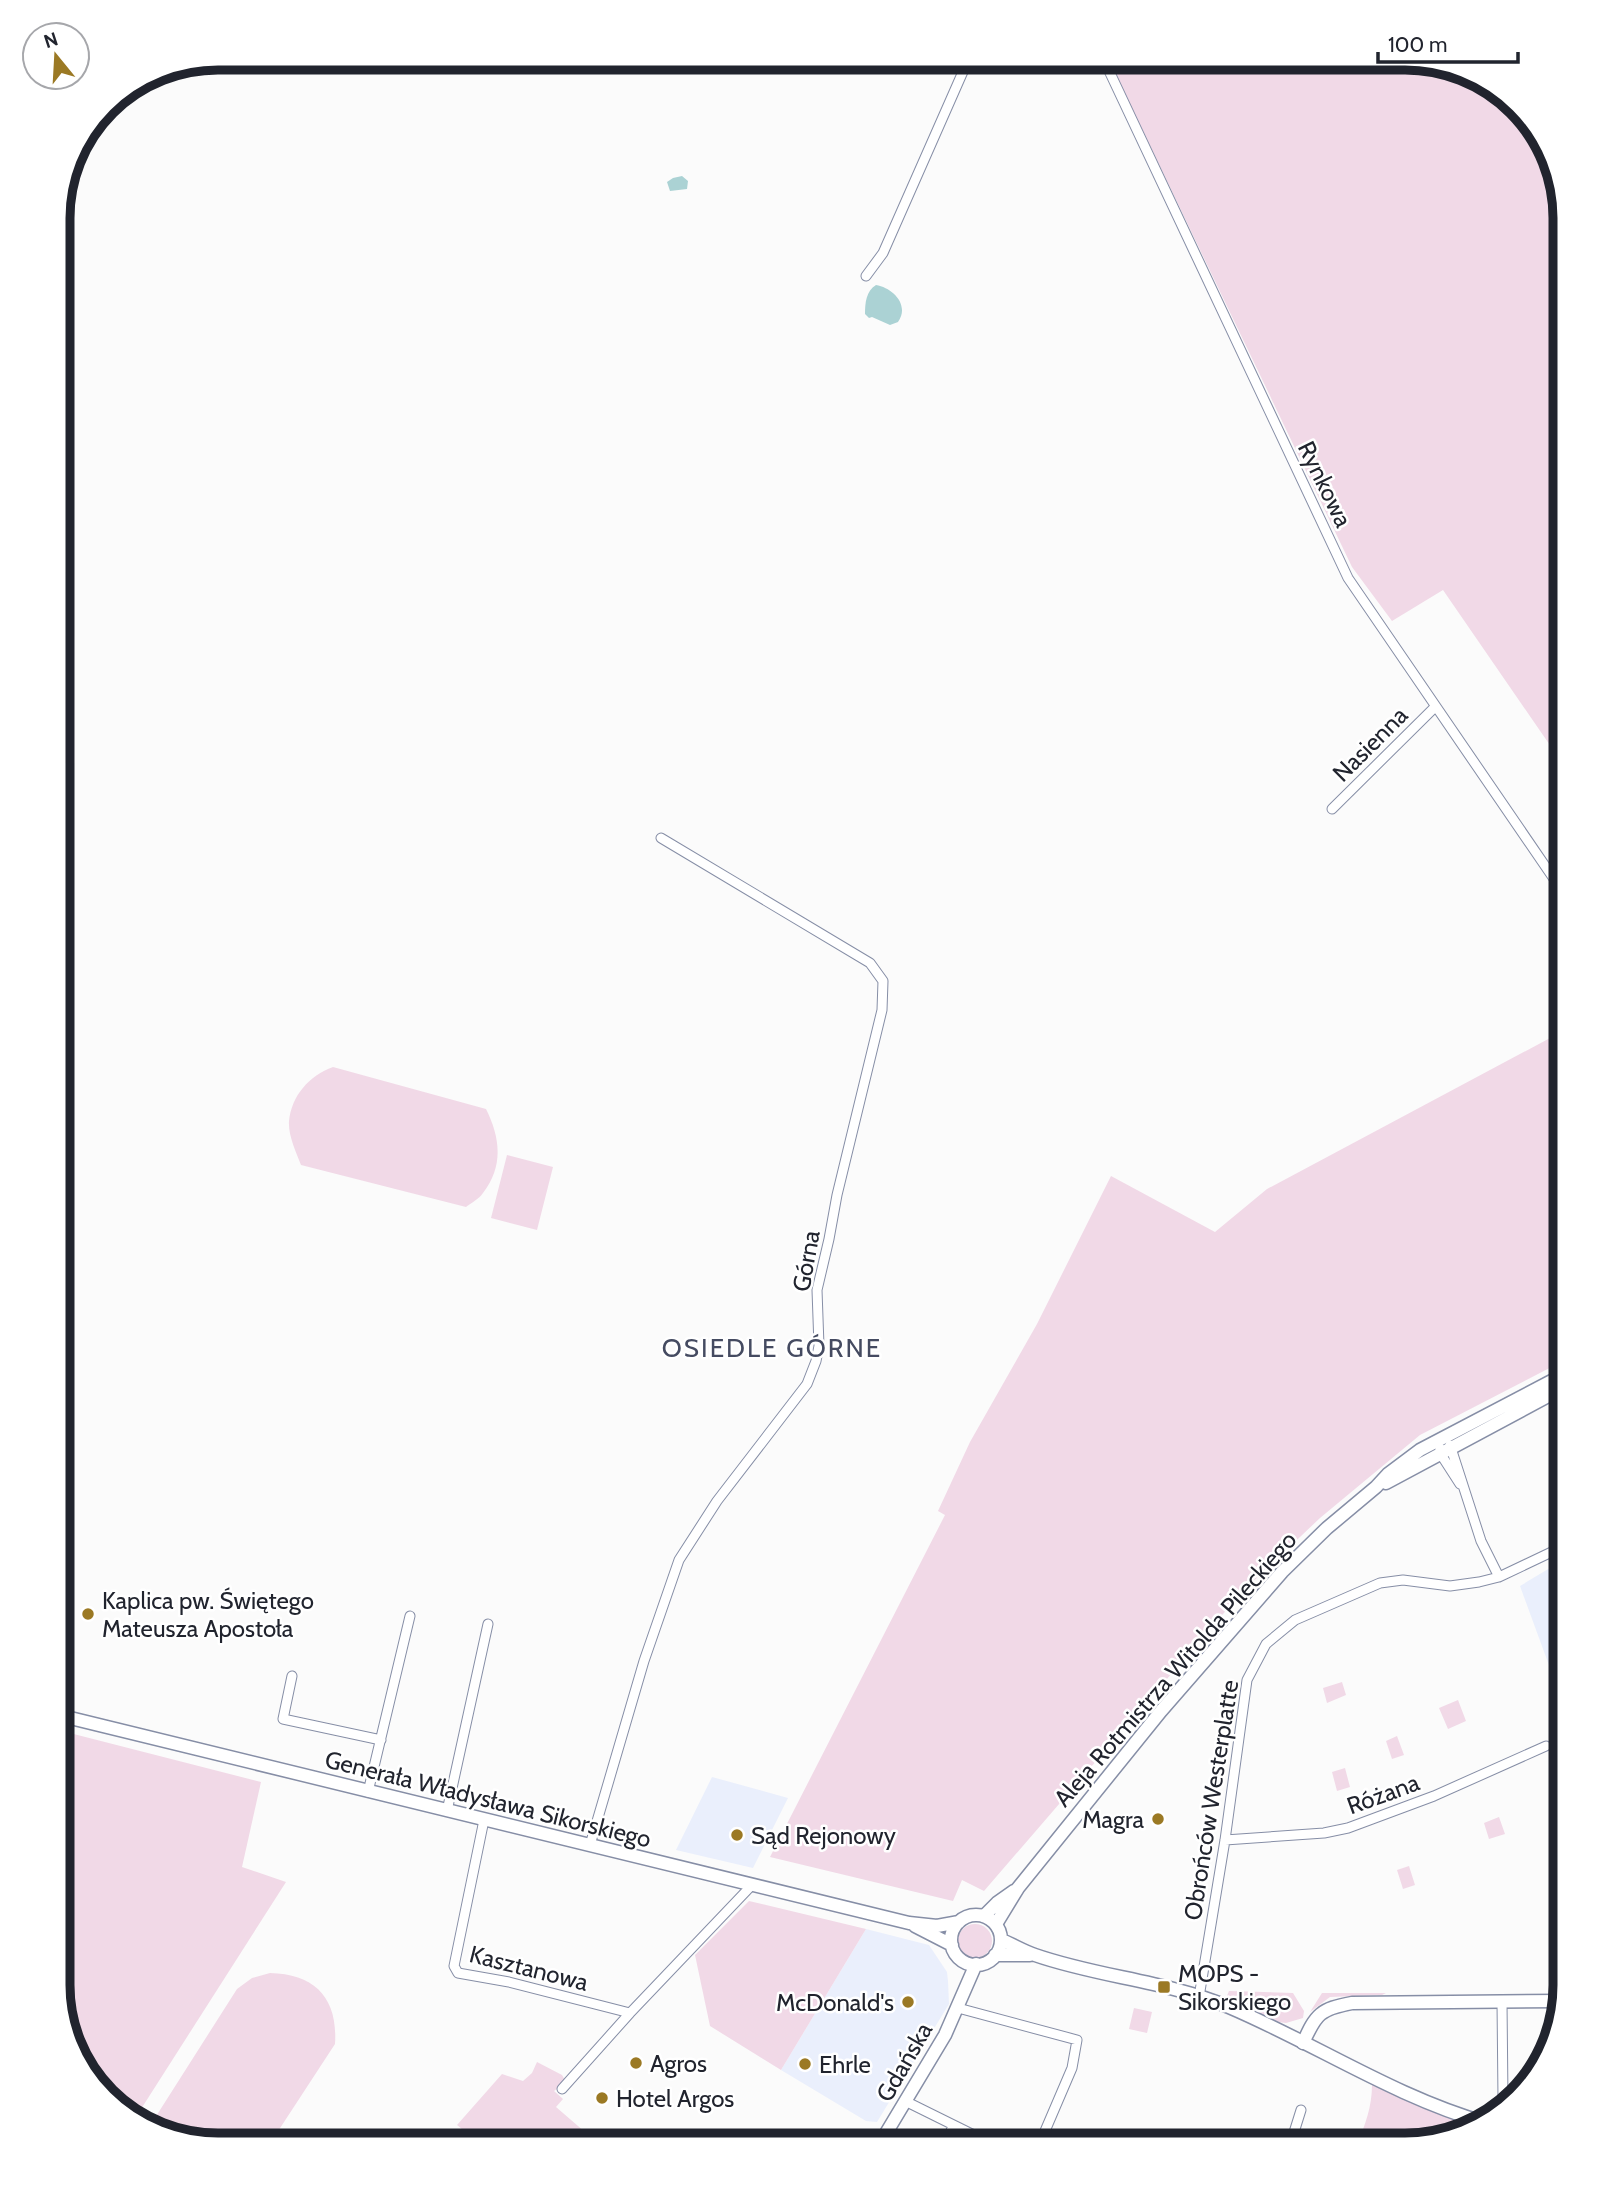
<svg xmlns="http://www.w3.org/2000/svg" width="1623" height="2203" font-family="Cabin,sans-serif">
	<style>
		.built { fill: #eaeffc }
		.green { fill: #f1d9e7 }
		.water { fill: #abd2d4 }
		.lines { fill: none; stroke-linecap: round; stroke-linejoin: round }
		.minor-casing { stroke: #868ea6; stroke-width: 11 }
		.tertiary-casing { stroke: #868ea6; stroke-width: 15 }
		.secondary-casing { stroke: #868ea6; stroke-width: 15 }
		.minor { stroke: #fff; stroke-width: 9 }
		.tertiary { stroke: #fff; stroke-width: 12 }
		.secondary { stroke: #fff; stroke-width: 12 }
		.poi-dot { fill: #9b7924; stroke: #fff; stroke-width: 2.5 }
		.labels { text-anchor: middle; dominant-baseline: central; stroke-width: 5; stroke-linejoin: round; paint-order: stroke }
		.street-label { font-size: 24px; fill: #21242e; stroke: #fff }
		.poi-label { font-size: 24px; fill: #21242e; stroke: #fff; text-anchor: start }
		.neighbourhood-label { font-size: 26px; letter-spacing: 2px; fill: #454b61; stroke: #fff }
		.rim { fill: none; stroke: #21242e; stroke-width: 9 }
	</style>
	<rect width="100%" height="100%" fill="#fbfbfb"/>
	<path class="built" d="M1565,1559V1709L1520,1586Z
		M712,1777L788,1798L753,1868L676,1850Z
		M866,1929L929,1945L947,1972L948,1981L949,2004L877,2122L866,2121L781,2070Z"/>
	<path class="green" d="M1108,58H1415L1485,79L1544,138L1565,218V767L1443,590L1392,621L1352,567Z
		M1565,1030V1360L1420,1435L1320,1518L1242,1592L984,1891L962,1880L953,1901L770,1857L945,1515L938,1511L970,1442L1037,1324L1111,1176L1215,1232L1267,1189Z
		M333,1067L486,1109C500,1137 504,1166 483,1193C479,1199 471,1203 466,1207L301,1165C296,1152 288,1135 289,1121C292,1095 309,1076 333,1067Z
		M507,1155L553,1167L537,1230L491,1218Z
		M1342,1682L1346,1695L1327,1703L1323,1688Z
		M1458,1700L1466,1721L1448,1729L1439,1708Z
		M58,1730L261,1782L242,1867L286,1882L134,2120L79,2065L58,1985Z
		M1397,1736L1404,1755L1392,1759L1386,1741Z
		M1345,1768L1350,1787L1337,1791L1332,1772Z
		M1499,1817L1505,1834L1489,1839L1484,1823Z
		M1409,1866L1415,1885L1403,1889L1397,1870Z
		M749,1901L866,1929L781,2070L710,2026L695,1955Z
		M958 1941a17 17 0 1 1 34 0a17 17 0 1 1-34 0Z
		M270,1973C316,1974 338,1999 335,2044L269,2145H208L153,2128V2121L237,1989L252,1978Z
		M1229,1991L1293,1993L1304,2011L1303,2018L1286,2023L1279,2022L1226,1998Z
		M1322,1993H1386L1382,1995L1330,1997L1310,2012Z
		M1134,2008L1152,2012L1147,2033L1129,2029Z
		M537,2062L562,2075L566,2082L554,2091L563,2099L556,2107L600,2145H481L457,2125L502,2074L523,2081L532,2073Z
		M1372,2085L1438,2114L1474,2127L1405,2145H1357C1365,2125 1372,2107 1372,2085Z"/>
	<path class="water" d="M682,176L688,181L687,189L670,191L667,182L673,178Z
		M876,285C893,288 910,305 898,322L890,325L872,317L869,318L865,314C865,303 866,291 876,285Z"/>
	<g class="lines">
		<g class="minor-casing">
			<path id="minor" d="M1103,58L1348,578L1565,895
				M866,276L883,253L969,58
				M1332,809L1435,707
				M1450,1445L1481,1541L1499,1577
				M1440,1448V1453L1460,1484
				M292,1676L283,1719L381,1740
				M368,1792L410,1616
				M447,1811L488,1624
				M484,1820L454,1966L458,1973L509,1982L630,2013
				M1225,1840L1324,1833L1348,1828L1434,1796L1546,1746
				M590,1845L644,1661L679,1560L717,1501L807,1384L816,1361L819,1346L817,1290L829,1239L837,1195L882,1010L883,981L870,963L661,838
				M1199,1997L1225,1840L1247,1680L1266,1644L1295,1620L1380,1583L1403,1580L1450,1586L1479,1582L1499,1577L1560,1548L1565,1542
				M1558,2001L1559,1983L1565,1960
				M1502,2002L1503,2099
				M958,2008L1077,2040L1072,2068L1039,2145
				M562,2089L630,2013L752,1885
				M905,2101L994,2145
				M945,2145L953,2126
				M1290,2145L1301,2110"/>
		</g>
		<g class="tertiary-casing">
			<path id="tertiary" d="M1386,1483L1565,1387
				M984,1916L997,1903L1014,1891
				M996,1924L1018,1888L1161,1711L1282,1572L1327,1528L1376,1487L1388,1474L1420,1450L1565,1374
				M1303,2043C1316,2014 1320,2009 1352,2003L1561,2001"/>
		</g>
		<g class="secondary-casing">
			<path id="secondary" d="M58,1715L909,1923L937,1926L959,1922
				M951 1940a25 25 0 1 1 50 0a25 25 0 1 1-50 0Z
				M915,1926L952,1945
				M1001,1940C1012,1944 1023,1951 1035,1955C1098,1977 1167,1981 1229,2007C1316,2044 1395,2097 1486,2123
				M995,1955H1030
				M879,2145L945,2035L976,1964"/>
		</g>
		<use href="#minor" class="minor"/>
		<use href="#tertiary" class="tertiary"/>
		<use href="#secondary" class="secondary"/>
	</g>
	<g class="poi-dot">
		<circle cx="88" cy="1614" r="7"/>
		<circle cx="1158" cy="1819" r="7"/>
		<circle cx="737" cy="1835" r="7"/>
		<rect x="1157" y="1980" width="14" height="14" rx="3.5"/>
		<circle cx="908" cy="2002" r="7"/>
		<circle cx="636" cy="2063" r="7"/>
		<circle cx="805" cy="2064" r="7"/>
		<circle cx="602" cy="2098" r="7"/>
	</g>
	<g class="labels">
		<g class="street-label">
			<text transform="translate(1325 484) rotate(64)">Rynkowa</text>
			<text transform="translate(1370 744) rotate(-45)">Nasienna</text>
			<text transform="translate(806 1261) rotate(-80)">Górna</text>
			<text transform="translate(1175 1669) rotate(-49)">Aleja Rotmistrza Witolda Pileckiego</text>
			<text transform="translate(1383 1794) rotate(-20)">Różana</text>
			<text transform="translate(488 1799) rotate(14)">Generała Władysława Sikorskiego</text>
			<text transform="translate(1211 1800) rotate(-81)">Obrońców Westerplatte</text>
			<text transform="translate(529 1968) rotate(14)">Kasztanowa</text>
			<text transform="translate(904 2062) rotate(-60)">Gdańska</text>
		</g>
		<g class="poi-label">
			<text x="102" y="1600">Kaplica pw. Świętego<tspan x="102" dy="28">Mateusza Apostoła</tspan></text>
			<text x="1144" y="1819" text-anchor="end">Magra</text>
			<text x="751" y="1835">Sąd Rejonowy</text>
			<text x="1178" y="1973">MOPS -<tspan x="1178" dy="28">Sikorskiego</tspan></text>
			<text x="894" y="2002" text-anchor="end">McDonald's</text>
			<text x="650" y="2063">Agros</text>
			<text x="819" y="2064">Ehrle</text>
			<text x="616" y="2098">Hotel Argos</text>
		</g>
		<g class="neighbourhood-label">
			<text x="772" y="1348">OSIEDLE GÓRNE</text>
		</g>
	</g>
	<path d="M0 0H1623V2203H0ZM218 70H1405A148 148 0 0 1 1553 218V1985A148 148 0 0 1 1405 2133H218A148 148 0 0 1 70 1985V218A148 148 0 0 1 218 70Z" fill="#fff" fill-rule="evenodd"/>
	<path class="rim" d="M218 70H1405A148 148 0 0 1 1553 218V1985A148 148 0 0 1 1405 2133H218A148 148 0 0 1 70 1985V218A148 148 0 0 1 218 70Z"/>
	<g transform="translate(56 56) rotate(342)"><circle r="33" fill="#ffffff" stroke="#a6a7ab" stroke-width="2"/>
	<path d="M0-5L12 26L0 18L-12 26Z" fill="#9b7924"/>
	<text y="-10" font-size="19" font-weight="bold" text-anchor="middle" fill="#21242e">N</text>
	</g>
	<path d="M1378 52v10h140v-10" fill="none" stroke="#21242e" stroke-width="3.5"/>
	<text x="1388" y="52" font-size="21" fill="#21242e" stroke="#ffffff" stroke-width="5" paint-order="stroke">100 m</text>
</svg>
